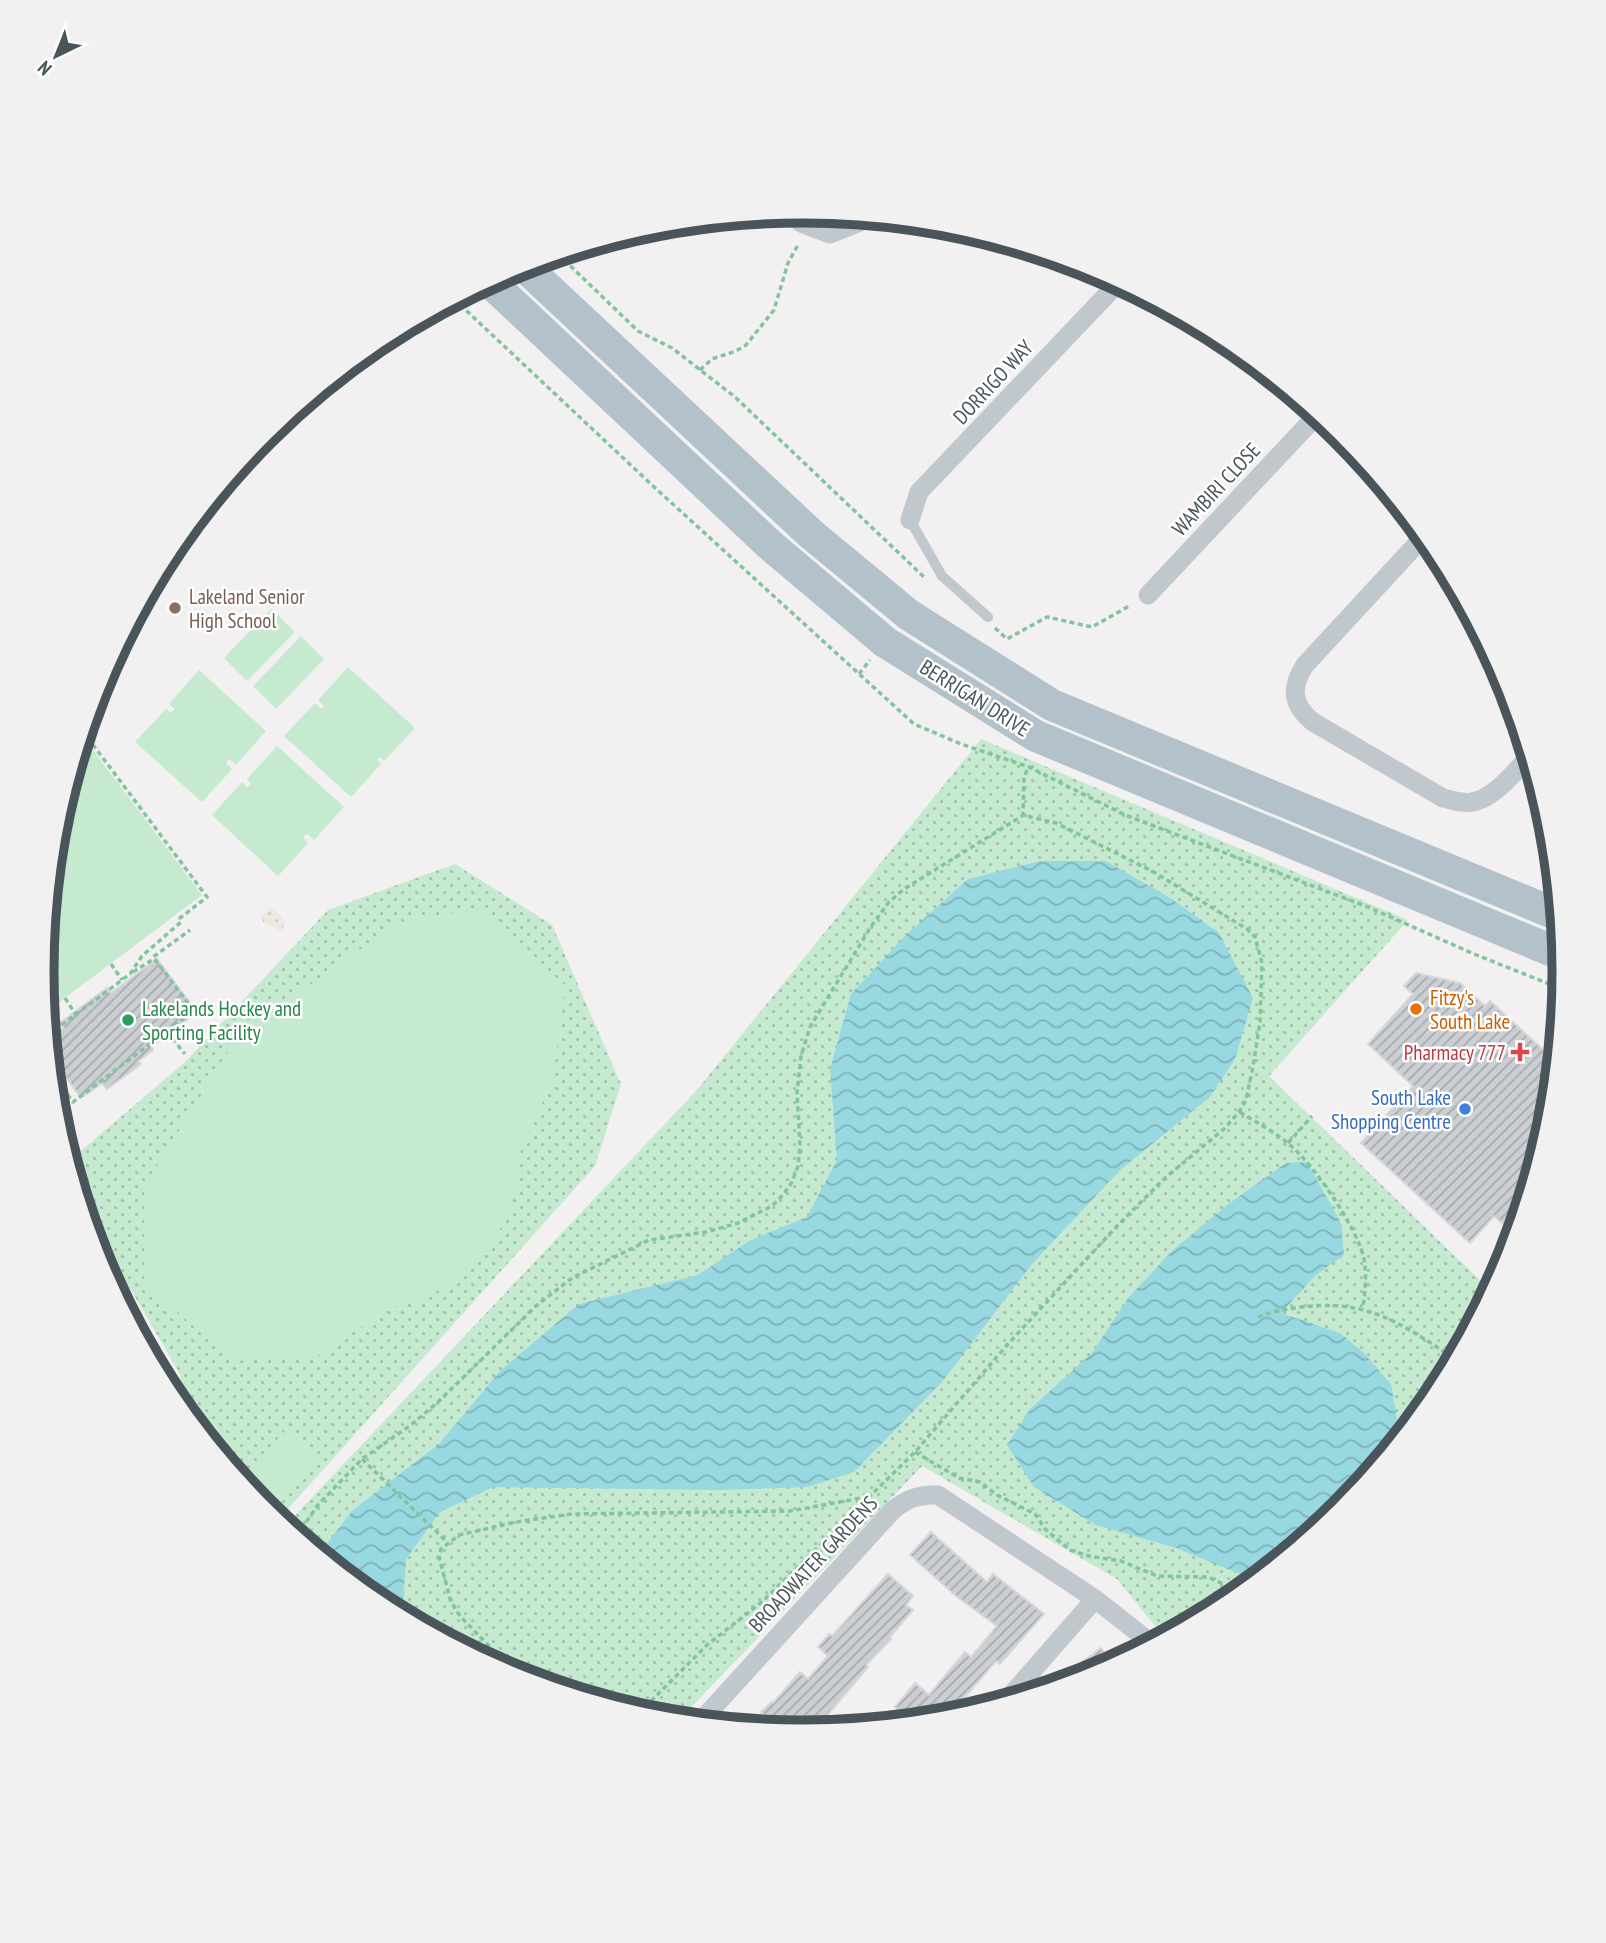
<svg xmlns="http://www.w3.org/2000/svg" width="1606" height="1943" font-family="'PT Sans Narrow',sans-serif">
	<style>
		.grass { fill: url(#grass-dots) }
		.sand { fill: url(#sand-dots) }
		.garden { fill: #c5ead0 }
		.water { fill: url(#water-waves) }
		.building { fill: url(#building-hatch); stroke: #d5d7db; stroke-width: 2 }
		.lines { fill: none; stroke-linecap: round; stroke-linejoin: round }
		.path { stroke: #81c49d; stroke-width: 3.5; stroke-dasharray: 5 3.5; stroke-linecap: butt }
		.lane { stroke: #c0c8cd; stroke-width: 10 }
		.street { stroke: #c0c8cd; stroke-width: 19 }
		.primary { stroke: #b3c1cb; stroke-width: 32 }
		.education-dot { fill: #8d6e63; stroke: #fff; stroke-width: 2.5 }
		.food-dot { fill: #e8710a; stroke: #fff; stroke-width: 2.5 }
		.leisure-dot { fill: #2e9e5b; stroke: #fff; stroke-width: 2.5 }
		.health-dot { fill: #e0444e; stroke: #fff; stroke-width: 2.5 }
		.shop-dot { fill: #3f7fe0; stroke: #fff; stroke-width: 2.5 }
		.labels { text-anchor: middle; dominant-baseline: central; stroke-width: 5; stroke-linejoin: round; paint-order: stroke }
		.street-label { font-size: 21px; fill: #4a555b; stroke: #fff }
		.education-label { font-size: 21px; fill: #785e54; stroke: #fff; text-anchor: start }
		.food-label { font-size: 21px; fill: #c56008; stroke: #fff; text-anchor: start }
		.leisure-label { font-size: 21px; fill: #27864d; stroke: #fff; text-anchor: start }
		.health-label { font-size: 21px; fill: #be3a42; stroke: #fff; text-anchor: end }
		.shop-label { font-size: 21px; fill: #366cbe; stroke: #fff; text-anchor: end }
		.rim { fill: none; stroke: #4a555b; stroke-width: 9 }
	</style>
	<defs>
		<pattern id="grass-dots" width="8" height="8" patternUnits="userSpaceOnUse" patternTransform="scale(1.75)"><rect width="8" height="8" fill="#c5ead0"/><path d="M2 2h.1M6 6h.1" fill="none" stroke="#a2c0ac" stroke-width="1.8" stroke-linecap="round"/></pattern>
		<pattern id="sand-dots" width="8" height="8" patternUnits="userSpaceOnUse" patternTransform="scale(1.75)"><rect width="8" height="8" fill="#eee9e0"/><path d="M2 2h.1M6 6h.1" fill="none" stroke="#cecac2" stroke-width="1.8" stroke-linecap="round"/></pattern>
		<pattern id="water-waves" width="16" height="10" patternUnits="userSpaceOnUse" patternTransform="scale(1.75)"><rect width="16" height="10" fill="#97d8e1"/><path d="M0 5q4-4 8 0t8 0" fill="none" stroke="#7db2b9"/></pattern>
		<pattern id="building-hatch" width="6" height="6" patternUnits="userSpaceOnUse" patternTransform="scale(1.75)"><rect width="6" height="6" fill="#cbced2"/><path d="M-1 1l2-2M0 6l6-6M5 7l2-2" fill="none" stroke="#a7aaad"/></pattern>
	</defs>
	<rect width="100%" height="100%" fill="#f2f0f0"/>
	<path class="grass" d="M981,739L1408,920L1269,1076L1489,1289L1483,1307L1436,1395L1341,1510L1225,1604L1164,1637L1117,1579L922,1466L679,1720L654,1718L511,1674L380,1604L285,1526L697,1090Z
		M455,864L552,925L621,1084L595,1166L278,1520L265,1509L170,1394L165,1385L181,1376L84,1209L69,1161L184,1063L328,910Z
		M53,1087L70,1109L56,1119Z"/>
	<path class="sand" d="M271,907L276,910L285,922L282,932L263,922L261,916Z"/>
	<path class="garden" d="M271,609L295,632L247,681L224,658Z
		M301,636L324,659L276,709L253,686Z
		M348,667L415,728L384,761L380,757L377,759L381,764L351,797L284,736L315,703L321,709L324,706L318,700Z
		M199,670L266,731L236,765L229,759L226,763L232,769L202,802L135,742L166,709L171,713L175,709L169,704Z
		M277,746L344,807L314,840L307,834L303,837L308,843L278,876L212,815L242,782L247,787L251,784L247,779Z
		M93,750L202,895L46,1012L42,971L57,823L75,764Z
		M477,908L566,986L552,1082L521,1149L518,1182L512,1203L504,1224L478,1260L444,1287L425,1298L390,1308L316,1357L232,1361L144,1282V1187L239,1034L400,922Z
		M286,1430L318,1461L270,1511L239,1479Z"/>
	<path class="water" d="M1040,861H1106L1172,899L1219,933L1253,998L1235,1059L1210,1097L1120,1170L1032,1264L942,1382L854,1472L807,1487L719,1490L493,1487L440,1512L406,1559L403,1605L407,1619L380,1604L319,1554L353,1510L439,1444L499,1372L579,1304L698,1275L749,1241L807,1217L837,1160L830,1069L851,994L906,935L968,879Z
		M1307,1162L1341,1223L1344,1255L1316,1275L1281,1313L1340,1333L1364,1353L1391,1384L1400,1438L1341,1510L1258,1578L1245,1576L1176,1548L1096,1525L1034,1487L1007,1445L1030,1409L1092,1353L1128,1298L1172,1251L1227,1205L1286,1163Z"/>
	<path class="building" d="M157,959L197,1012L151,1047L153,1050L138,1061L141,1064L107,1089L102,1083L84,1096L79,1095L50,1056L49,1039L64,1028L60,1023L107,988L111,993Z
		M1416,973L1460,983L1485,1006L1490,1001L1552,1058L1553,1080L1549,1120L1515,1235L1494,1216L1470,1243L1361,1143L1413,1086L1368,1044L1413,994L1404,986Z
		M931,1532L987,1582L993,1574L1044,1614L1000,1664L996,1661L955,1708L962,1715L912,1722L895,1707L915,1683L929,1695L965,1652L971,1657L997,1626L956,1596L910,1555Z
		M888,1574L913,1596L906,1605L913,1610L890,1637L891,1639L866,1665L868,1667L814,1731L804,1723L796,1732L765,1729L771,1722L761,1712L772,1702L773,1703L800,1672L808,1679L828,1656L818,1647L829,1634L832,1636Z
		M1101,1648L1113,1664L1081,1679L1073,1669Z"/>
	<g class="lines">
		<path class="path" d="M558,254L638,331L672,348L735,397L925,578
			M454,299L653,486L914,724L961,744L1029,767L1125,815L1368,907L1474,954L1562,989
			M700,370L712,359L736,351L746,345L774,310L788,263L799,243
			M995,628L1007,639L1047,617L1092,627L1131,605
			M859,674L870,660
			M111,964L122,980
			M133,972L152,960L153,957
			M65,998L76,1015
			M167,1032L185,1054
			M48,1035L130,974L142,956L181,922L180,918L207,897L94,746L76,760
			M49,1040L52,1045L49,1047
			M52,1074L73,1102L194,1011L153,957L190,930
			M53,1080L62,1072
			M1240,1112C1257,1123 1275,1132 1290,1145C1314,1165 1358,1229 1364,1259C1367,1275 1365,1292 1363,1308
			M1288,1143L1312,1116
			M89,1227L173,1373
			M1258,1317C1270,1312 1282,1310 1295,1308C1365,1297 1399,1322 1455,1359
			M915,1452L959,1478L980,1482L997,1495L1035,1514L1046,1530L1070,1550L1089,1556L1121,1561L1157,1576L1208,1577L1240,1592
			M362,1459L448,1543
			M297,1536L317,1506L362,1459L411,1425L438,1402L536,1306L572,1278L649,1240L706,1232L738,1223L772,1206L783,1195L792,1182L798,1166L800,1145L797,1093L801,1056L810,1027L870,928L889,902L904,889L1022,816
			M519,1677L460,1616L451,1602L439,1557L441,1549L459,1535L516,1522L572,1514L790,1511L867,1497
			M639,1713L707,1645L763,1601L915,1452L1008,1344L1117,1226L1165,1178L1224,1129L1239,1112L1246,1100L1253,1067L1260,1022L1262,963L1255,937L1247,929L1152,871L1056,823L1023,815L1024,776L1029,767"/>
		<path class="lane" d="M910,520L942,576L988,617"/>
		<path class="street" d="M789,212L801,223L830,234L858,223L864,216
			M910,520L919,492L1119,282
			M1425,535L1305,665C1290,688 1292,705 1313,722L1443,798C1452,800 1463,804 1472,802C1494,799 1514,772 1529,757
			M1148,595L1318,414
			M1006,1701L1095,1599
			M700,1722L892,1511C906,1499 919,1494 938,1495L1095,1599L1141,1635L1149,1645"/>
		<path class="primary" d="M523,265L811,534L909,615L1052,705L1558,915
			M489,281L770,545L885,642L1036,736L1562,955"/>
	</g>
	<circle class="education-dot" cx="175" cy="608" r="7"/>
	<circle class="food-dot" cx="1416" cy="1009" r="7"/>
	<circle class="leisure-dot" cx="128" cy="1020" r="7"/>
	<path class="health-dot" d="M1516.5 1041.5h7v7h7v7h-7v7h-7v-7h-7v-7h7z"/>
	<circle class="shop-dot" cx="1465" cy="1109" r="7"/>
	<g class="labels">
		<g class="street-label">
			<text transform="translate(993 382) rotate(-47)">DORRIGO WAY</text>
			<text transform="translate(1216 489) rotate(-47)">WAMBIRI CLOSE</text>
			<text transform="translate(975 698) rotate(32)">BERRIGAN DRIVE</text>
			<text transform="translate(813 1564) rotate(-47)">BROADWATER GARDENS</text>
		</g>
		<g class="education-label">
			<text x="189" y="596">Lakeland Senior<tspan x="189" dy="24">High School</tspan></text>
		</g>
		<g class="food-label">
			<text x="1430" y="997">Fitzy's<tspan x="1430" dy="24">South Lake</tspan></text>
		</g>
		<g class="leisure-label">
			<text x="142" y="1008">Lakelands Hockey and<tspan x="142" dy="24">Sporting Facility</tspan></text>
		</g>
		<g class="health-label">
			<text x="1506" y="1052">Pharmacy 777</text>
		</g>
		<g class="shop-label">
			<text x="1451" y="1097">South Lake<tspan x="1451" dy="24">Shopping Centre</tspan></text>
		</g>
	</g>
	<path d="M0 0H1606V1943H0ZM802 223H804A748 748 0 0 1 1552 971V972A748 748 0 0 1 804 1720H802A748 748 0 0 1 54 972V971A748 748 0 0 1 802 223Z" fill="#f1f1f2" fill-rule="evenodd"/>
	<path class="rim" d="M802 223H804A748 748 0 0 1 1552 971V972A748 748 0 0 1 804 1720H802A748 748 0 0 1 54 972V971A748 748 0 0 1 802 223Z"/>
	<g transform="translate(56 56) rotate(223)" stroke="#ffffff" stroke-width="5" paint-order="stroke">
	<path d="M0-5L12 26L0 18L-12 26Z" fill="#4a555b"/>
	<text y="-10" font-size="19" font-weight="bold" text-anchor="middle" fill="#4a555b">N</text>
	</g>
</svg>
